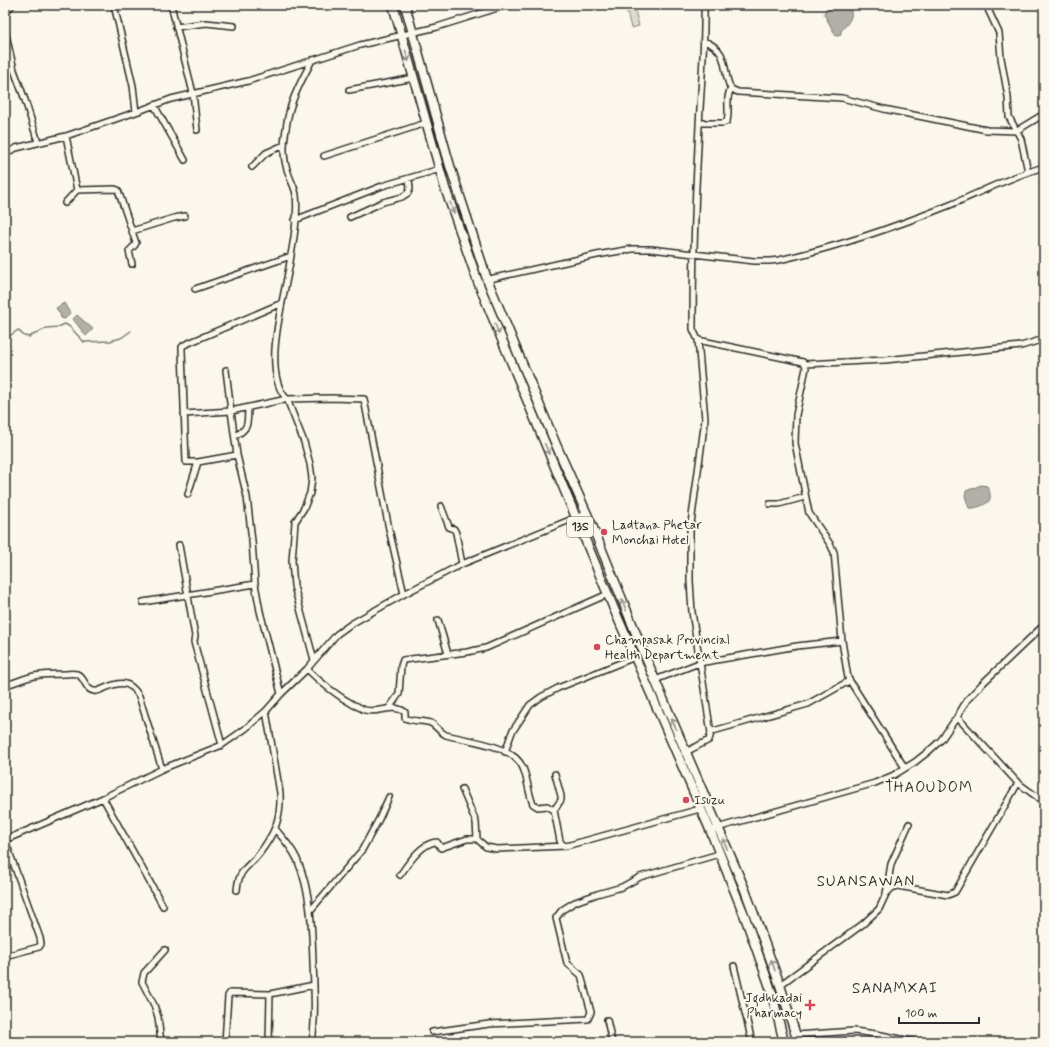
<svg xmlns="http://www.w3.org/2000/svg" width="1049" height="1047" font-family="Mynerve,sans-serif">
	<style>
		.green { fill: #dddad0; stroke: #84827e }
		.water { fill: #b1afa7; stroke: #7b7a75 }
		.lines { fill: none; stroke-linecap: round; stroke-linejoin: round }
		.stream { stroke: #7b7a75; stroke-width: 1.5 }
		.minor-casing { stroke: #2b2b2b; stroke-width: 8 }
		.trunk-casing { stroke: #2b2b2b; stroke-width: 11 }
		.minor { stroke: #fbf7ec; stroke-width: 5 }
		.trunk { stroke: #fbf7ec; stroke-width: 8 }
		.oneway { stroke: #93918c }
		.poi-dot { fill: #d1495b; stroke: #fbf7ec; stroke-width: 1.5 }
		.labels { text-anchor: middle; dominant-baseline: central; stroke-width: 4; stroke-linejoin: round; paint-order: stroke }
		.shield { fill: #fbf7ec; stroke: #696865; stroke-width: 1 }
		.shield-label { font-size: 12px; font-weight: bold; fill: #2b2b2b }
		.poi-label { font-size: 13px; fill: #2b2b2b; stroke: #fbf7ec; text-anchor: start }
		.quarter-label { font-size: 15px; letter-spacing: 1px; fill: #2b2b2b; stroke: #fbf7ec }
	</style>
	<rect width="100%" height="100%" fill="#fbf7ec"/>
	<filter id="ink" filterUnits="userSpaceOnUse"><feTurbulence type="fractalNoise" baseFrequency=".025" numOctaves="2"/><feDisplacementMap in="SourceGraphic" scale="8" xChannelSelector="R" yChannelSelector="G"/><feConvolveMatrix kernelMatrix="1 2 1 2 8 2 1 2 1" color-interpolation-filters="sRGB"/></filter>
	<g filter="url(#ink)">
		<path class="green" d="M635,10L639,26L631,28L627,12Z"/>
		<path class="water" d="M834,5H848C856,16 848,23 841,31V34L838,36H836L824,14C826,8 828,6 834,5Z
			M64,303L70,313L65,319L61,318L60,314L56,308Z
			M77,315L93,329L86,336L73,319Z
			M981,485L987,486C989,489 991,495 990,499C988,505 974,509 969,508L965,496L966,491Z"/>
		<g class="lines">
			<path class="stream" d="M5,337L7,338L18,330L24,336L29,337L47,328L58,327L65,324L70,327L84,342L110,341L121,338L131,331"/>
			<g class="minor-casing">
				<path id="minor" d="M114,5L133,86L136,112
					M171,5L193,93L197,130
					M704,5C705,46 701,86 699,126C695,194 693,261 693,329L698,340L803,362L805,364L885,360L1021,346L1044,339
					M986,5L999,33L1001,58L1008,97L1009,117L1021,139L1028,172
					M5,13L12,5
					M176,27L206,23L234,26
					M5,31L14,70L25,100L38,142
					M704,41C731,51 721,70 731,89
					M312,60C304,77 293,94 289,113C287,120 286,129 285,136C283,149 284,163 289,175C291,182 295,187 296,195C298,211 294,239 291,255C287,291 259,371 287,399L330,398L364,399L389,529L404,594
					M349,90L414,78
					M154,105L185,160
					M699,123H723L727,121C730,111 725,96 731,89L738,92L842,98L884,109L987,130L1016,131L1044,114
					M66,136L77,190L115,189L118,190L136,243L135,245L129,251L132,264
					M5,154L16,148L66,136L136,112L171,99L248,81L360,45L437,27L507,5
					M324,156L426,123
					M252,167L266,153L284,145
					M65,203L77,190
					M350,217L383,202L402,197L408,193L410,188L409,179
					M295,220L382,186L440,169
					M132,231L174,218L185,216
					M485,280L597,255L632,249H651L754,261H770L779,260C838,247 895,227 950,205C981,192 1012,176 1044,167
					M195,289L291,256
					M698,340L705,419L690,531V581L692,612L711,733
					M805,364L806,368L796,415L795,443L809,513L830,544L834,552L842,641L848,678L905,768
					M184,414L231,411L226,370
					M235,436C250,428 247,423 248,408
					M237,455L231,411L287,399L304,442L310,464L312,478L310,493L304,508L295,522L292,561L294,586L314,660
					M188,494L198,462
					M770,504H779L805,497
					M441,506L449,527L454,529L456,533L462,564
					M179,545L195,636L194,642L222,745
					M143,602L255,584
					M438,620L448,654
					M307,669C321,683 336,695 354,705C358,706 362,709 365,710C379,714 392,703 405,712V718C413,722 422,720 431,723C436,726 440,732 446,735C467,741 513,744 523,768C528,780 528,792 533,804L538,807L547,806L554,810L560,841L562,844L566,846
					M655,680L699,663L797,646L842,641
					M5,685C15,683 24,678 34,676C44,674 54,674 65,674C68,674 73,673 77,674C85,677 85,690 94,691C98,692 102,689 105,688C121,681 130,681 139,696L162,769
					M281,694L260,611L255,584L252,541L247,497L237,455L198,462H186L182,350V347L184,345L282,303
					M389,708L399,694L401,666L403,660L467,652L486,648L608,594
					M957,717L1018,783L1044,802
					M505,752L512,732L530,705L541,697L558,688L635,657
					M684,753L709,740L711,733L713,731L808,704L849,681
					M462,789L476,822L477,839
					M103,798L163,906
					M554,810L561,800V796L555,774
					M276,830C284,839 292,848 297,859C311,892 312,927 313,962C314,988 316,1016 312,1042
					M711,832L717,828L875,783L894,775L915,762L929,751L941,740L957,717L967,700L983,683L1044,625
					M400,875C408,864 422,842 437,842L441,848L467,839H477L486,847L497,849L566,846L700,809
					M237,890C239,868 247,869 259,854C275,833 281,819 280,793L266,711
					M886,894L891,864L909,824
					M310,911L362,850L379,819L389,797
					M5,956L39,947L41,944L40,938L5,840L103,798L162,769L222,745L245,729L266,711L281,694L307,669L337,634L351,624L404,594L462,564L587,513
					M734,966L752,1042
					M780,985L863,924L879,909L886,894L892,888L898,886L948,895L955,892L1018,783
					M607,1020L612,1042
					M432,1032L489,1024L588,1019L591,1012L581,975L567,963L556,918L562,910L575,902L597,894L622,887L640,877L719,854
					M796,1035L854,1031L876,1034L916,1042
					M161,1042L158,1017L154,1005L142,982L144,973L165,950
					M225,1042L228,996L230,993L270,994L314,985
					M269,1042L270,994
					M788,1042L797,1040"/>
			</g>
			<g class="trunk-casing">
				<path id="trunk" d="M393,5L445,188L478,282L614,609L711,832L745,917L771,990L784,1042
					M405,5L450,166L487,279L557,447L591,523L655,680L745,890L780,985L798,1042"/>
			</g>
			<use href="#minor" class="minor"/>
			<use href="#trunk" class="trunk"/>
		</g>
		<defs><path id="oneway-shaft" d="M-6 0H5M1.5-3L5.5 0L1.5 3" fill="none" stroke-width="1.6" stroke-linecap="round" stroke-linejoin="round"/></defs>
		<g class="oneway">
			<use href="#oneway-shaft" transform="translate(407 56) rotate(74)"/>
			<use href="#oneway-shaft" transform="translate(452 208) rotate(71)"/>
			<use href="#oneway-shaft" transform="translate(497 329) rotate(68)"/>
			<use href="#oneway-shaft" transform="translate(547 449) rotate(67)"/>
			<use href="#oneway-shaft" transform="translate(624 605) rotate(-112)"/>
			<use href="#oneway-shaft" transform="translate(674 724) rotate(-114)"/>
			<use href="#oneway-shaft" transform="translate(725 844) rotate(-113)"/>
			<use href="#oneway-shaft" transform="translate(773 965) rotate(-110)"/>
		</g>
	</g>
	<g class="poi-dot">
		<circle cx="604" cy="532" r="4"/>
		<circle cx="597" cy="647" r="4"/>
		<circle cx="686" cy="800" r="4"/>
		<path d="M808 999h4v4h4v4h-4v4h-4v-4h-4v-4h4z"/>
	</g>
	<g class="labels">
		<rect class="shield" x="567" y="517" width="26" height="20" rx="3"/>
		<g class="shield-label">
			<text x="580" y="527">13S</text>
		</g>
		<g class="poi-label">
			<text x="612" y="525">Ladtana Phetar<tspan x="612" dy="15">Monchai Hotel</tspan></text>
			<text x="605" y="640">Champasak Provincial<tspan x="605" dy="15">Health Department</tspan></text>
			<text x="694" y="800">Isuzu</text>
			<text x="802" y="998" text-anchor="end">Jgdhkadai<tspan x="802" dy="15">Pharmacy</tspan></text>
		</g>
		<g class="quarter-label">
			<text x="929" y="788">THAOUDOM</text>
			<text x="866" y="882">SUANSAWAN</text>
			<text x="895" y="989">SANAMXAI</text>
		</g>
	</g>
	<rect width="1049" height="1047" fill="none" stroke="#fbf7ec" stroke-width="20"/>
	<rect x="10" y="10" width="1029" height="1027" fill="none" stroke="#2b2b2b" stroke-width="1.5" filter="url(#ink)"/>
	<path d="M899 1017v6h80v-6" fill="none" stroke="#2b2b2b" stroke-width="2"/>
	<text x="905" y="1017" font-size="12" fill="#2b2b2b" stroke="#fbf7ec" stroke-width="3" paint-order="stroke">100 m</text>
</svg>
